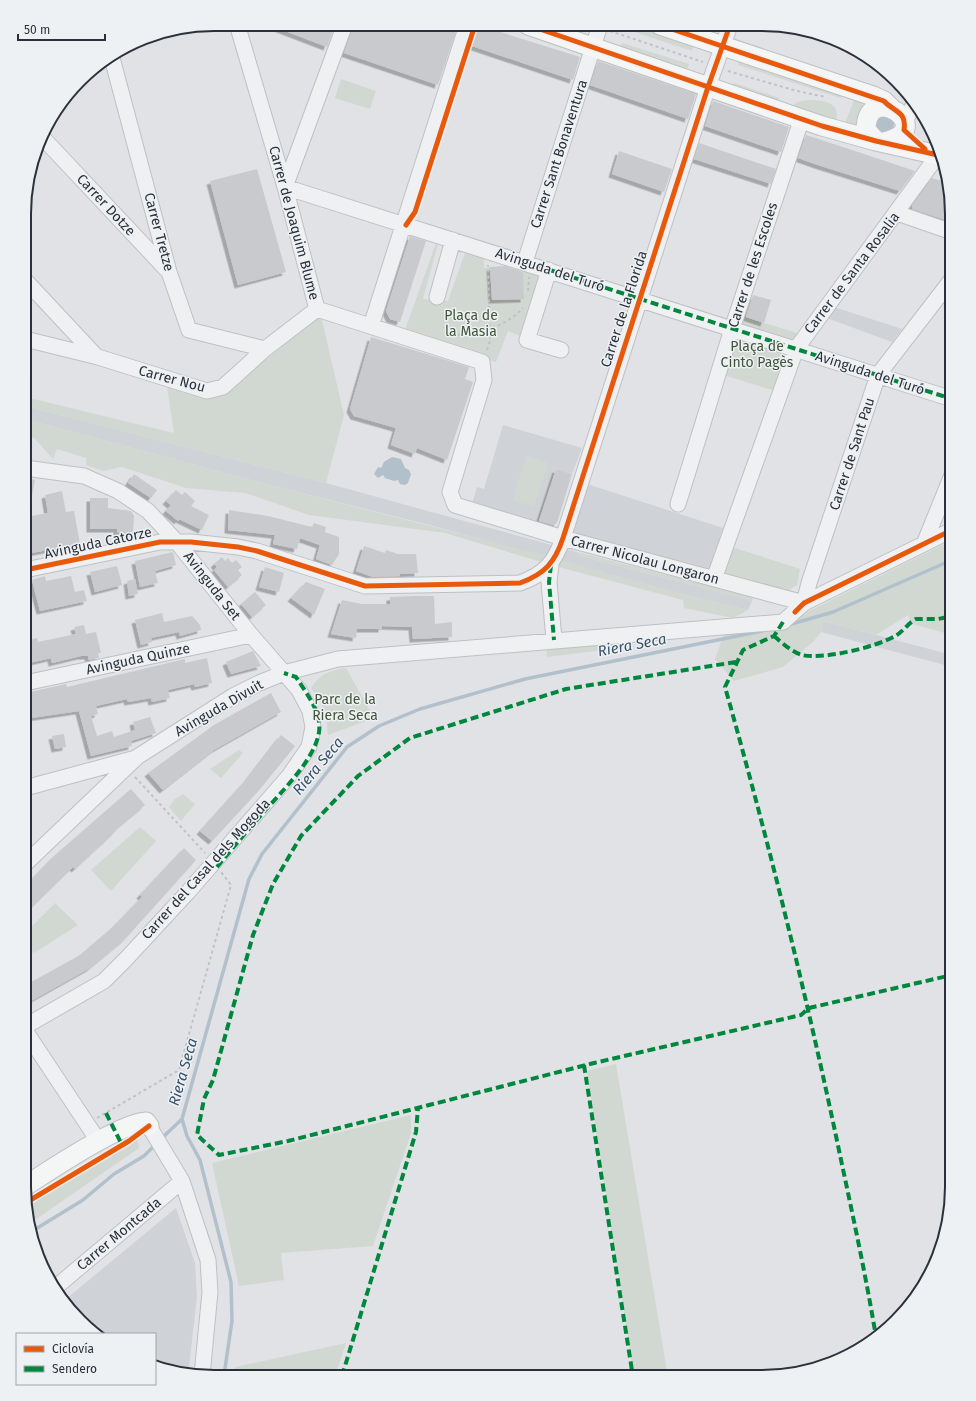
<svg xmlns="http://www.w3.org/2000/svg" width="976" height="1401" font-family="'Fira Sans',sans-serif">
	<style>
		.built { fill: #cfd2d7 }
		.green { fill: #d1d8d1 }
		.water { fill: #b2c0cc }
		.lines { fill: none; stroke-linecap: round; stroke-linejoin: round }
		.stream { stroke: #b2c0cc; stroke-width: 3.5 }
		.building { fill: #c9cacd; filter: url(#shadow) }
		.minor-casing { stroke: #bec0c3; stroke-width: 17 }
		.major-casing { stroke: #bdbfc2; stroke-width: 21 }
		.path { stroke: #c0c3c5; stroke-width: 2; stroke-dasharray: 3 3; stroke-linecap: butt }
		.minor { stroke: #eff0f2; stroke-width: 15 }
		.major { stroke: #f4f5f5; stroke-width: 19 }
		.quiet { stroke: #00873e; stroke-width: 4; stroke-dasharray: 8 4; stroke-linecap: butt }
		.cycleway-casing { stroke: #eef1f4; stroke-width: 8 }
		.cycleway { stroke: #e8590c; stroke-width: 5 }
		.labels { text-anchor: middle; dominant-baseline: central; stroke-width: 3; stroke-linejoin: round; paint-order: stroke }
		.street-label { font-size: 14px; fill: #2a313b; stroke: #eef1f4 }
		.park-label { font-size: 14px; fill: #405539; stroke: #eef1f4 }
		.water-label { font-size: 15px; font-style: italic; fill: #39526a; stroke: #eef1f4 }
		.rim { fill: none; stroke: #2a313b; stroke-width: 2 }
	</style>
	<defs>
		<filter id="shadow"><feDropShadow dx="-3.5" dy="3.5" stdDeviation="0" flood-color="#0004"/></filter>
	</defs>
	<rect width="100%" height="100%" fill="#e0e2e5"/>
	<path class="built" d="M831,306L902,329L892,342L824,317Z
		M25,406L326,483L577,552V555L752,601L748,610L682,594L429,525L270,485L25,419Z
		M503,425L582,448L572,474L556,469L538,522L472,504L477,487L484,489Z
		M584,483L723,528L710,568L703,571L570,536Z
		M823,621L952,655V667L821,632Z
		M176,1208L195,1263L197,1297L188,1375L155,1366V1334H95L66,1299Z"/>
	<path class="green" d="M627,25H631L694,46L692,51L625,29Z
		M622,43L689,64L687,70L619,48Z
		M739,61L842,95L841,98L738,65Z
		M341,79L376,91L370,109L335,98Z
		M734,83L779,98L777,102L732,87Z
		M855,97C857,98 861,100 862,103C865,108 858,123 854,128L843,129Z
		M808,100C826,100 844,103 834,125L792,107L797,102Z
		M436,243L438,244L423,299L448,301L465,253L484,257V268L490,267L492,300L524,299L522,265L544,273L521,336L508,331L496,362L403,336Z
		M738,315L797,333L775,391L720,374Z
		M318,317L322,320L344,415L326,483L25,406V397L174,433L167,387C192,395 201,400 227,392Z
		M25,419L270,485L547,556L682,594L748,610L733,618L684,608L683,600L551,565L445,533L309,515L245,493L186,488L122,467L103,471L86,465V458L57,449L53,459L34,438L25,434Z
		M526,455L548,463L534,507L513,500Z
		M952,540V635L912,624L908,615L876,635L823,621L821,632L813,642L783,667L734,681L715,659L725,631L785,623Z
		M732,547L800,569L797,585L787,591L722,574Z
		M577,552L753,597L752,601L577,555Z
		M612,639L613,649L547,657L546,644Z
		M346,668L374,718L328,735L326,711L311,688C321,673 330,671 346,668Z
		M239,750L243,753L221,778L210,769Z
		M183,794L195,804L181,821L169,807L175,799Z
		M140,827L156,841L111,891L91,870Z
		M55,903L78,925L34,953L24,943V934Z
		M616,1064L668,1377H634L587,1071Z
		M411,1115V1133L373,1246L281,1253L284,1280L239,1286L212,1163Z
		M137,1137L139,1148L32,1222L27,1202Z
		M346,1343L335,1376H234L235,1367Z"/>
	<path class="water" d="M876 124a9 9 0 1 1 18 0a9 9 0 1 1-18 0Z
		M392,457L401,459L405,468L409,470L411,474L408,483L405,485L400,484L398,480L394,481L385,478L383,475L378,478L374,474L378,467L381,468L384,462Z"/>
	<g class="lines">
		<path class="stream" d="M788,625L833,612L952,560
			M161,1139L182,1119
			M34,1230L83,1200L114,1174L144,1156L155,1145
			M224,1375L232,1321L231,1282L200,1160L187,1136L182,1119L249,879L262,854L347,747L379,726L420,709L525,679L762,631"/>
	</g>
	<path class="building" d="M267,24H335L327,47Z
		M354,24L458,25L438,85L344,53Z
		M478,25L580,57L573,80L472,46Z
		M598,61L696,94L688,119L590,85Z
		M713,101L789,127L781,152L705,126Z
		M806,135L852,150L915,171L900,191L818,165L798,158Z
		M699,143L776,169L771,184L694,159Z
		M619,151L672,169L664,192L612,174Z
		M257,169L286,272L238,285L210,181Z
		M932,178L945,182L952,214V222L912,209V206Z
		M410,236L426,241L400,322L390,319L386,311Z
		M505,266L523,272L524,299L492,300L490,267Z
		M753,295L771,300L764,323L746,317Z
		M371,337L469,367L465,379L473,382L447,460L417,448L415,454L391,445L396,428L354,416L350,409Z
		M556,469L572,474L557,523L553,525L539,521Z
		M134,474L157,490L151,498L128,483Z
		M25,478L35,480L30,506L25,505Z
		M176,490L182,495L185,492L195,501L191,506L209,515L202,530L179,519L178,521L166,511L171,505L166,501Z
		M62,491L66,512L74,511L80,544L26,554L25,517L48,513L45,495Z
		M90,498H108V508L131,511L134,516L133,533L117,532V529H90Z
		M229,510L268,516L312,527L314,523L326,527L325,532L339,537V554L332,565L316,559L320,545L300,538L297,549L273,544L275,535L228,530Z
		M364,546L385,553L386,550L398,554H416L418,573L400,574V576L373,577L356,571Z
		M173,552L176,565L155,571L158,583L140,587L135,561Z
		M222,557L225,561L228,558L232,563L236,560L242,567L238,570L242,575L228,587L214,570L217,567L214,564Z
		M117,566L122,585L95,592L90,572Z
		M265,567L284,573L279,592L259,587Z
		M45,576L46,581L71,576L75,592L84,590L87,601L40,611L32,580Z
		M135,579L138,594L129,596L127,581Z
		M306,582L325,589L314,615L291,598Z
		M255,592L266,605L252,617L241,604Z
		M415,596H434L435,624L452,622V637L413,639L412,627L382,626V629H357L356,638L331,634L342,600L362,604H390V597Z
		M162,613L164,622L192,616L200,625L201,630L180,636L179,632L151,638L152,642L141,645L135,620Z
		M84,625L86,634L96,632L101,653H98L99,658L89,660L88,656H81L52,663L51,658L25,664V641L37,638L38,642L76,634L74,627Z
		M253,651L261,666L231,674L226,662Z
		M207,658L212,683L195,687L194,684L168,690L170,698L152,702L151,698L128,702L127,699L96,706L98,714L91,716L97,736L112,731L114,737L135,730L133,722L150,717L156,733L131,741L132,746L91,756L79,711L31,718L26,693L66,684L67,687L185,659V663Z
		M271,693L281,712L214,750L163,790L148,773L214,725Z
		M64,734L66,747L55,749L52,736Z
		M281,735L295,746L260,789L212,841L200,831L247,779Z
		M131,789L145,805L115,830L116,831L75,869L73,867L29,910L24,906V887L53,857Z
		M184,848L196,860L125,939L90,968L24,1005V986L80,955L114,926L142,897L140,895Z"/>
	<g class="lines">
		<g class="minor-casing">
			<path id="minor" d="M237,24L285,187L317,309
				M345,24L285,187L952,399
				M112,58L169,272L189,330L265,349
				M905,121L913,106
				M43,138L167,270
				M897,213L952,232
				M525,262L600,25
				M549,270L527,340L561,350
				M26,281L97,357
				M437,297L453,240
				M317,309L482,362L484,380L450,492L455,505L563,538L804,603L809,583L878,375L952,279
				M371,326L467,25
				M25,339L98,357L207,391L223,387L265,349L317,309
				M678,504L732,329L802,118
				M924,544L952,475
				M551,565L549,582L554,640
				M25,570L160,542H191L238,547L257,551L365,586L520,583C545,574 555,562 563,538L708,87L730,25
				M714,579L796,349L938,155
				M25,683L251,635
				M25,788L136,758
				M25,864L137,757L233,696L259,683L284,673L338,659L783,622L804,603L952,530
				M24,1027L104,981L126,959L188,892L289,776L309,747L313,727L310,711L299,690L251,635L176,541L148,511L118,491L84,476L25,468
				M24,1029L99,1142
				M149,1126L182,1181L208,1260L210,1292L202,1375
				M56,1287L182,1181"/>
		</g>
		<g class="major-casing">
			<path id="major" d="M528,25L822,126L876,141L938,155
				M660,25L873,96L884,101L891,108
				M876,141L866,130C866,78 941,129 884,142
				M24,1187C48,1171 120,1123 146,1122L149,1126"/>
		</g>
		<path class="path" d="M610,31L703,62
			M728,71L797,91L826,97
			M894,89L900,90
			M528,291L529,277
			M445,336C474,334 502,330 523,308
			M487,350L490,341L488,265
			M135,777L205,853
			M97,1118L179,1070L231,885L221,872"/>
		<use href="#minor" class="minor"/>
		<use href="#major" class="major"/>
		<path class="quiet" d="M525,262L952,399
			M551,565L549,582L554,640
			M783,622L774,636L743,650L725,687C767,836 804,985 836,1136C850,1203 865,1270 876,1337
			M774,636C782,643 792,652 802,655C823,660 876,647 895,636C903,632 908,623 916,619H938L952,616
			M736,662L566,689L410,738L358,776L301,836L273,884L253,935L213,1080L204,1099L197,1135L219,1155L288,1141L594,1063L801,1015L809,1008L952,975
			M217,867C232,849 247,831 262,814C280,793 315,760 319,732C322,712 306,693 296,677L284,673
			M584,1065L633,1377
			M106,1113L122,1145
			M342,1376L416,1132L418,1108"/>
		<g class="cycleway-casing">
			<path id="cycleway" d="M528,25L822,126L876,141L938,155
				M660,25L884,101C894,112 907,111 904,130L925,149
				M406,225L415,212L475,25
				M25,570L160,542H191L238,547L257,551L365,586L520,583C545,574 555,562 563,538L708,87L730,25
				M795,612L804,603L952,530
				M27,1202L129,1141L149,1126"/>
		</g>
		<use href="#cycleway" class="cycleway"/>
	</g>
	<g class="labels">
		<g class="street-label">
			<text transform="translate(559 154) rotate(-72)">Carrer Sant Bonaventura</text>
			<text transform="translate(106 205) rotate(47)">Carrer Dotze</text>
			<text transform="translate(294 223) rotate(75)">Carrer de Joaquim Blume</text>
			<text transform="translate(159 232) rotate(75)">Carrer Tretze</text>
			<text transform="translate(753 265) rotate(-72)">Carrer de les Escoles</text>
			<text transform="translate(550 270) rotate(18)">Avinguda del Turó</text>
			<text transform="translate(852 273) rotate(-53)">Carrer de Santa Rosalia</text>
			<text transform="translate(624 309) rotate(-72)">Carrer de la Florida</text>
			<text transform="translate(870 373) rotate(18)">Avinguda del Turó</text>
			<text transform="translate(172 379) rotate(15)">Carrer Nou</text>
			<text transform="translate(852 454) rotate(-72)">Carrer de Sant Pau</text>
			<text transform="translate(98 543) rotate(-12)">Avinguda Catorze</text>
			<text transform="translate(645 560) rotate(15)">Carrer Nicolau Longaron</text>
			<text transform="translate(212 586) rotate(52)">Avinguda Set</text>
			<text transform="translate(138 659) rotate(-12)">Avinguda Quinze</text>
			<text transform="translate(219 708) rotate(-30)">Avinguda Divuit</text>
			<text transform="translate(206 869) rotate(-48)">Carrer del Casal dels Mogoda</text>
			<text transform="translate(119 1234) rotate(-40)">Carrer Montcada</text>
		</g>
		<g class="park-label">
			<text x="471" y="315">Plaça de<tspan x="471" dy="16">la Masia</tspan></text>
			<text x="757" y="346">Plaça de<tspan x="757" dy="16">Cinto Pagès</tspan></text>
			<text x="345" y="699">Parc de la<tspan x="345" dy="16">Riera Seca</tspan></text>
		</g>
		<g class="water-label">
			<text transform="translate(632 645) rotate(-11)">Riera Seca</text>
			<text transform="translate(318 766) rotate(-50)">Riera Seca</text>
			<text transform="translate(183 1072) rotate(-74)">Riera Seca</text>
		</g>
	</g>
	<path d="M0 0H976V1401H0ZM214 31H762A183 183 0 0 1 945 214V1187A183 183 0 0 1 762 1370H214A183 183 0 0 1 31 1187V214A183 183 0 0 1 214 31Z" fill="#eef1f4" fill-rule="evenodd"/>
	<path class="rim" d="M214 31H762A183 183 0 0 1 945 214V1187A183 183 0 0 1 762 1370H214A183 183 0 0 1 31 1187V214A183 183 0 0 1 214 31Z"/>
	<rect x="16" y="1333" width="140" height="52" fill="#eef1f4" stroke="#a0a4aa"/>
	<rect x="24" y="1346" width="20" height="6" fill="#e8590c" stroke="#a0a4aa"/>
	<text x="52" y="1353" font-size="12" fill="#2a313b">Ciclovía</text>
	<rect x="24" y="1366" width="20" height="6" fill="#00873e" stroke="#a0a4aa"/>
	<text x="52" y="1373" font-size="12" fill="#2a313b">Sendero</text>
	<path d="M18 34v6h87v-6" fill="none" stroke="#2a313b" stroke-width="2"/>
	<text x="24" y="34" font-size="12" fill="#2a313b" stroke="#eef1f4" stroke-width="3" paint-order="stroke">50 m</text>
</svg>
